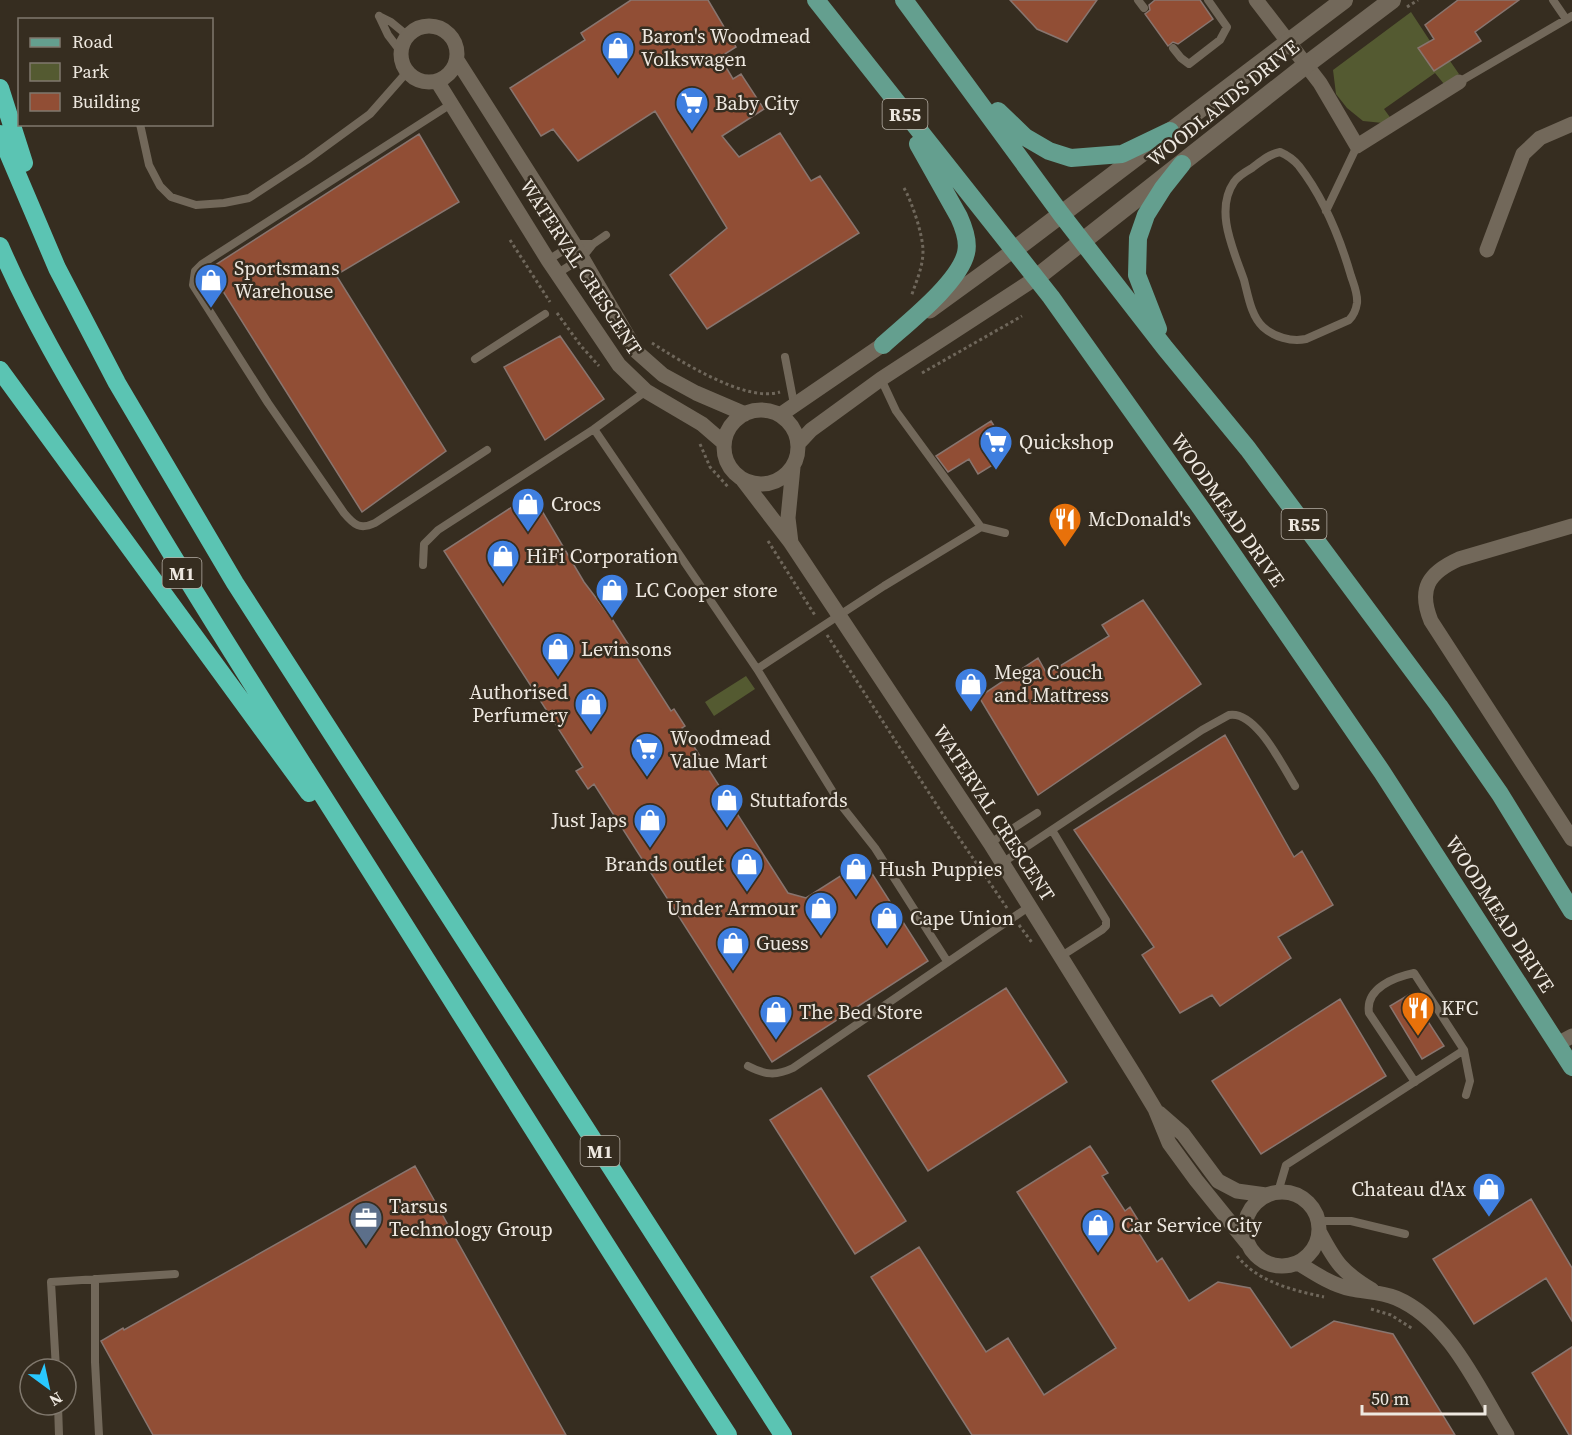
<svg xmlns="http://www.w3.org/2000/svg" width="1572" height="1435" font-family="'Source Serif 4',serif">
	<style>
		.green { fill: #545a31 }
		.building { fill: #914e35; stroke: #88756f; stroke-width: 1.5 }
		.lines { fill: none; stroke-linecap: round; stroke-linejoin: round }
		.path { stroke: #6f675b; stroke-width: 3; stroke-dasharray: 3 3; stroke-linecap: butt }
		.lane { stroke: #72685a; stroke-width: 8 }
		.street { stroke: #72685a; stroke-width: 15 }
		.secondary { stroke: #72685a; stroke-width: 18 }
		.primary { stroke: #649f8f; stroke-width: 18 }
		.highway { stroke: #5bc4b3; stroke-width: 18 }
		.labels { text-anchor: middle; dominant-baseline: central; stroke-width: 5; stroke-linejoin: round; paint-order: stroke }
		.shield { fill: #362d20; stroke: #b7b0a6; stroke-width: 1.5 }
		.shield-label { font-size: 18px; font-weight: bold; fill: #eee8e0 }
		.poi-label { font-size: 20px; fill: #eee8e0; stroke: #362d20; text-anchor: start }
		.street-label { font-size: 20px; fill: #eee8e0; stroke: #362d20 }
	</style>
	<rect width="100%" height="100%" fill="#362d20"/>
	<path class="green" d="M1411,12L1430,41L1419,48L1434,71L1450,61L1459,74L1444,84L1435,73L1384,109L1392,120L1383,123L1363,121L1347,108L1336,94L1333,70Z
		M746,676L755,689L714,716L705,702Z"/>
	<path class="building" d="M631,0H708L736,47L720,57L733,79L741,74L764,109L722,136L739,157L780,133L811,181L820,176L859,233L707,329L670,275L727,228L655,111L578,161L553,129L541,136L510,88L585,40L581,33Z
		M1010,0H1097L1067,42L1037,29Z
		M1155,0H1200L1213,19L1178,44L1173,42L1168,46L1145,14L1150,10L1149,5Z
		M1458,0H1519L1475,32L1481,41L1434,71L1418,48L1434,39L1425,25Z
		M419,134L459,202L336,275L446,451L362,512L209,269Z
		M560,336L604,399L545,440L504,367Z
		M991,421L1002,439L995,443L1004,458L978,474L969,459L948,472L936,456Z
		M532,494L584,582L612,619L671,711L674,709L685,726L682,728L788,893L806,898L864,861L928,961L772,1062L594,784L588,789L576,771L583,767L444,551Z
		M1143,600L1201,684L1038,795L979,697L1038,658L1047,674L1109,636L1102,625Z
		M1225,735L1294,857L1302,851L1333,905L1278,937L1291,958L1220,1006L1212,995L1180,1013L1142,955L1154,947L1074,830Z
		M1006,988L1067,1082L928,1171L868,1076Z
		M1410,994L1444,1046L1422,1059L1390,1006Z
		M1340,999L1386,1076L1261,1154L1212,1081Z
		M821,1088L906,1221L855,1254L770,1120Z
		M1090,1146L1108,1173L1102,1176L1125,1211L1130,1207L1140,1223L1135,1227L1157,1262L1162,1258L1189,1301L1218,1282L1250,1288L1291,1348L1334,1321L1393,1334L1455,1435H972L871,1277L919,1247L986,1352L1008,1338L1044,1395L1116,1348L1017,1192Z
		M415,1166L566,1435H153L101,1341L123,1328L124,1330Z
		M1531,1199L1572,1268V1321L1546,1278L1474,1324L1433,1259Z
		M1572,1347V1435H1569L1532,1373Z"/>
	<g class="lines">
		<path class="path" d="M1407,7L1418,0
			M904,188C912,202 923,235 923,251C923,267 916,282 911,297
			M510,240L550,302
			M557,313L581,346L599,366
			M652,343C680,361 746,403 780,392
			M922,373L1022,316
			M700,444L710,467L729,488
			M768,541L816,617
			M827,635L942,813L1007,908
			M1019,925L1033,944
			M1237,1256C1258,1282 1292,1290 1324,1297
			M1371,1309L1391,1315L1413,1329"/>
		<path class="lane" d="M1138,0L1144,8
			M1553,0L1566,19
			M379,16L388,35L401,52
			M379,16L391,22L408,36
			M1173,48L1181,58L1189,64L1220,40L1227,27L1208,0
			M1459,82L1572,16
			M451,104L202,264L195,271L193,285L268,403L344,513C354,525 360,530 375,523L487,450
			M140,124L149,165L160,186L171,197L196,205L224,203L249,198L307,160L370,114L407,72
			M1280,152C1287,155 1294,160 1299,166C1323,197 1340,238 1351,276C1354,285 1358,294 1357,303C1356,310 1354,315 1349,320L1306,339C1291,342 1274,337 1263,327C1251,316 1248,295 1244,280C1234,251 1214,211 1234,182C1238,176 1245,172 1252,168C1260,162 1269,154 1280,152Z
			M1326,211L1357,146
			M548,260L574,244H593
			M558,273L582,258L593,244L606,235
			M785,357L794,404
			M475,359L545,314
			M881,379L896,411L981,527
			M646,391L594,429L757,669
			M423,565L424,544L438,530L594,429
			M1052,830L1106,920V926L1102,930L1060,957
			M990,843L1037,813
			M1002,863L1202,730L1229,715C1256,710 1283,767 1295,786
			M947,961L875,848L841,805L757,669L884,586L981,527L1005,533
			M748,1066C765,1075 776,1076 793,1068L1030,906
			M1415,1082L1369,1013C1365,988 1395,977 1414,973L1464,1050
			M1278,1192L1286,1165L1464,1050L1470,1081L1466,1095
			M1319,1221H1351L1405,1234
			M95,1279V1362L99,1435
			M56,1369L51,1282L175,1274
			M58,1405L59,1435"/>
		<path class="street" d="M1256,0L1320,83L1357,146L1459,82
			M401 54a28 28 0 1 1 56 0a28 28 0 1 1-56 0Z
			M457,60L574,244L637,352L663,375L696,393L745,414
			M437,81L548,260L619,365L646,391L702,424L724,443
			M1487,250L1523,154L1540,138L1572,124
			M930,311L1014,250
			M724 447a37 37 0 1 1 74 0a37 37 0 1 1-74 0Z
			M780,415L891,339
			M798,444L811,430L881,379L1036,278
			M742,479L791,543L990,843L1137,1079L1155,1109L1169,1143L1196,1180L1247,1243
			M1572,526L1459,559C1428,573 1418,589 1431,621L1572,839
			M791,543L788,518L793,467
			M1557,1044L1572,1036
			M1159,1113L1183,1134L1218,1181L1237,1191L1266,1195
			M1245 1229a37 37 0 1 1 74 0a37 37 0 1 1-74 0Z
			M1320,1233C1336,1263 1342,1272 1372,1290
			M1298,1263C1314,1273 1332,1285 1351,1289C1366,1292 1382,1292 1396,1298C1450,1321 1478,1388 1507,1435"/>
		<path class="secondary" d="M1014,250L1344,0
			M1036,278L1306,65L1392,0"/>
		<path class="primary" d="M816,0L1051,297L1203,511L1382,772L1572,1067
			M904,0L1061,214L1165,348L1248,449L1439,706L1500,794L1572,911
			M998,111L1025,137L1049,151L1071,158L1122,154L1170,131
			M1158,329L1137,275L1138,238L1146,215L1163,188L1182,164
			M883,345C906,324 959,283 966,253C969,241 964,228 959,217L918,144"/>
		<path class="highway" d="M0,88L24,163
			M0,134L57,268L117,383L235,583L783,1435
			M0,246C33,323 77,395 120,468C179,568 241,667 304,766C446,989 584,1213 728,1435
			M0,370L309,793"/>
	</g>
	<defs>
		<g id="shop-pin" transform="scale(1.725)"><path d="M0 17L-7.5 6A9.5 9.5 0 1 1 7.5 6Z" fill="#3f7fe0" stroke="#362d20"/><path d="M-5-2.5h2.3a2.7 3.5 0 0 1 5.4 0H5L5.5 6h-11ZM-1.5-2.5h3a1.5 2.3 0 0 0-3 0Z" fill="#fff"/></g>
		<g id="supermarket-pin" transform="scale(1.725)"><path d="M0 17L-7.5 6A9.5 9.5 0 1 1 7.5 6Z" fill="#3f7fe0" stroke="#362d20"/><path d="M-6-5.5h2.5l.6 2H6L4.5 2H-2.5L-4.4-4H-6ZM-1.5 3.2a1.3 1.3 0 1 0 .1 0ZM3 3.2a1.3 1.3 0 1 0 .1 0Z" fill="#fff"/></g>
		<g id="restaurant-pin" transform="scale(1.725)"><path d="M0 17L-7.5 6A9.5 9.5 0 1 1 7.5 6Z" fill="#e8710a" stroke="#362d20"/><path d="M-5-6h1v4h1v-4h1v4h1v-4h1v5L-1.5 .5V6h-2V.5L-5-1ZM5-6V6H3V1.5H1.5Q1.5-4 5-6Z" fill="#fff"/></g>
		<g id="office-pin" transform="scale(1.725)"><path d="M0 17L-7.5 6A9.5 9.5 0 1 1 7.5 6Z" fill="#5c6f8a" stroke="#362d20"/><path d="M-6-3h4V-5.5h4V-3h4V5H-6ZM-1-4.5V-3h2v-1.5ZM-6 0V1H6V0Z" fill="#fff"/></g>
	</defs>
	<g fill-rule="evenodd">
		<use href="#shop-pin" x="618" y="48"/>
		<use href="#supermarket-pin" x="692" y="103"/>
		<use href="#shop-pin" x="211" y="280"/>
		<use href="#supermarket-pin" x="996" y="442"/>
		<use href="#shop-pin" x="528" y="504"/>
		<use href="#restaurant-pin" x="1065" y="519"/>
		<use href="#shop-pin" x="503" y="556"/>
		<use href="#shop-pin" x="612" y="590"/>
		<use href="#shop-pin" x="558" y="649"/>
		<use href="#shop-pin" x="971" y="684"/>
		<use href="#shop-pin" x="591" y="704"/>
		<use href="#supermarket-pin" x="647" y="749"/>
		<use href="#shop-pin" x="727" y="800"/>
		<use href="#shop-pin" x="650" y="820"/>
		<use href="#shop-pin" x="747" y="864"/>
		<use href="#shop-pin" x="856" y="869"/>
		<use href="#shop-pin" x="821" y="908"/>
		<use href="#shop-pin" x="887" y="918"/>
		<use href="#shop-pin" x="733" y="943"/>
		<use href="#restaurant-pin" x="1418" y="1008"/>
		<use href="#shop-pin" x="776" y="1012"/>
		<use href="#shop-pin" x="1489" y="1189"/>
		<use href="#office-pin" x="366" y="1218"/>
		<use href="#shop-pin" x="1098" y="1225"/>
	</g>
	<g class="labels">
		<g class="shield">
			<rect x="882.5" y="99" width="45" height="30" rx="4.5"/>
			<rect x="1281.5" y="509" width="45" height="30" rx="4.5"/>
			<rect x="162.5" y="558" width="39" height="30" rx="4.5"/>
			<rect x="580.5" y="1136" width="39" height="30" rx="4.5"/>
		</g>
		<g class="shield-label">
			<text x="905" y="114">R55</text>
			<text x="1304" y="524">R55</text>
			<text x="182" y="573">M1</text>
			<text x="600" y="1151">M1</text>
		</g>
		<g class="poi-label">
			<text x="641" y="36">Baron's Woodmead<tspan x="641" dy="23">Volkswagen</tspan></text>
			<text x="715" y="103">Baby City</text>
			<text x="234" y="268">Sportsmans<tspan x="234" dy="23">Warehouse</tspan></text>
			<text x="1019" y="442">Quickshop</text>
			<text x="551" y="504">Crocs</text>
			<text x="1088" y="519">McDonald's</text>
			<text x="526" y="556">HiFi Corporation</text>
			<text x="635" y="590">LC Cooper store</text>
			<text x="581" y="649">Levinsons</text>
			<text x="994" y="672">Mega Couch<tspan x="994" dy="23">and Mattress</tspan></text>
			<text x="568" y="692" text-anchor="end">Authorised<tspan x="568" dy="23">Perfumery</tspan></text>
			<text x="670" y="738">Woodmead<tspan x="670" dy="23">Value Mart</tspan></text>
			<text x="750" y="800">Stuttafords</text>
			<text x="627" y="820" text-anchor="end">Just Japs</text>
			<text x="724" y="864" text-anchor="end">Brands outlet</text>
			<text x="879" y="869">Hush Puppies</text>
			<text x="798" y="908" text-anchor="end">Under Armour</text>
			<text x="910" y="918">Cape Union</text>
			<text x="756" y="943">Guess</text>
			<text x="1441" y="1008">KFC</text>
			<text x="799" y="1012">The Bed Store</text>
			<text x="1466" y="1189" text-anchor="end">Chateau d'Ax</text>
			<text x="389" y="1206">Tarsus<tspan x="389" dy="23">Technology Group</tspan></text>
			<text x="1121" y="1225">Car Service City</text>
		</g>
		<g class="street-label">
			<text transform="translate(1223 103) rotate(-39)">WOODLANDS DRIVE</text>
			<text transform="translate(581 267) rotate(57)">WATERVAL CRESCENT</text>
			<text transform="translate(1228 510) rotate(55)">WOODMEAD DRIVE</text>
			<text transform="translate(994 813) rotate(57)">WATERVAL CRESCENT</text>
			<text transform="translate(1500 914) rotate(57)">WOODMEAD DRIVE</text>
		</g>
	</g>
	<rect x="18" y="18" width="195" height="108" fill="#362d20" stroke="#80786d" stroke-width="1.5"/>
	<rect x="30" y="38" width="30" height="9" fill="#649f8f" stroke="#80786d" stroke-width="1.5"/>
	<text x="72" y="48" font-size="18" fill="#eee8e0">Road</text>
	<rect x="30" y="63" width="30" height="18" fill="#545a31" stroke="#80786d" stroke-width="1.5"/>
	<text x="72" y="78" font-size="18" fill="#eee8e0">Park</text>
	<rect x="30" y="93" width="30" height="18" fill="#914e35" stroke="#80786d" stroke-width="1.5"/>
	<text x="72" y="108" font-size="18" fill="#eee8e0">Building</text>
	<g transform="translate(48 1387) rotate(147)"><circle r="28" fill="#362d20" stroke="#80786d" stroke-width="1.5"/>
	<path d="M0-4.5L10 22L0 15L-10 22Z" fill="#29c8ff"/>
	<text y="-9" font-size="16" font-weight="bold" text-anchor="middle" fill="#eee8e0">N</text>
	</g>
	<path d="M1362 1405v9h123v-9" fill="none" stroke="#eee8e0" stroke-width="3"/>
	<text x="1371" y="1405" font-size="18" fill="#eee8e0" stroke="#362d20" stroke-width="4.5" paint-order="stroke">50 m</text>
</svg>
